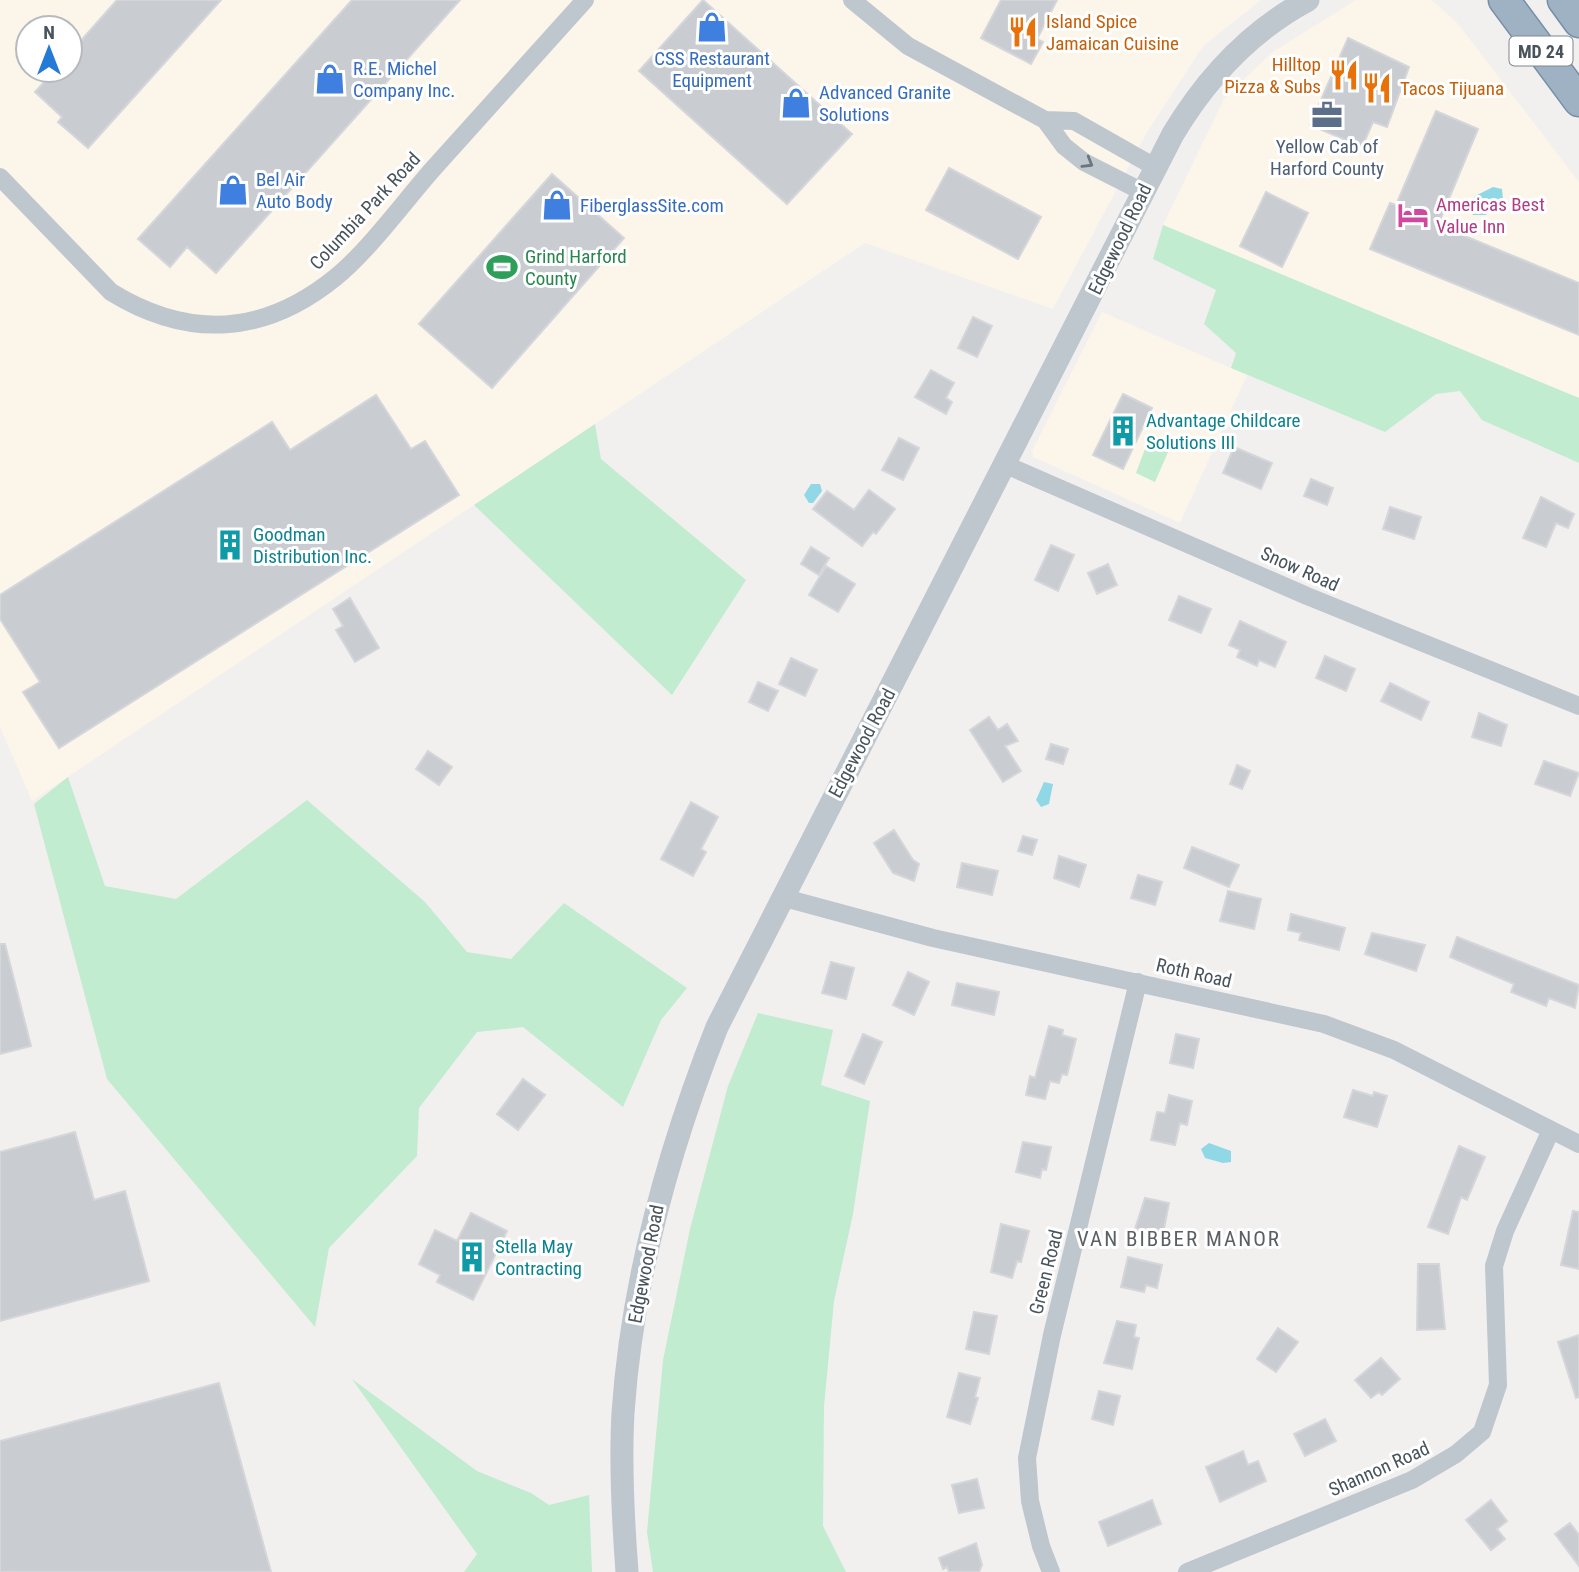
<svg xmlns="http://www.w3.org/2000/svg" width="1579" height="1572" font-family="'Roboto Condensed',sans-serif">
	<style>
		.commercial { fill: #fbf5ea; fill-rule: evenodd }
		.green { fill: #c1ecd0 }
		.water { fill: #91d8e6 }
		.building { fill: #c9ccd1; stroke: #d4d6da; stroke-width: 2 }
		.lines { fill: none; stroke-linecap: round; stroke-linejoin: round }
		.trunk-casing { stroke: #768fa6; stroke-width: 33 }
		.minor { stroke: #bec7cd; stroke-width: 18 }
		.tertiary { stroke: #bec7cd; stroke-width: 23 }
		.trunk { stroke: #9eb2c4; stroke-width: 30 }
		.oneway { stroke: #6b767d }
		.labels { text-anchor: middle; dominant-baseline: central; stroke-width: 6; stroke-linejoin: round; paint-order: stroke }
		.shield { fill: #fff; stroke: #7f878c; stroke-width: 2 }
		.shield-label { font-size: 18px; font-weight: bold; fill: #48535b }
		.food-label { font-size: 19px; fill: #c56008; stroke: #fff; text-anchor: start }
		.shop-label { font-size: 19px; fill: #366cbe; stroke: #fff; text-anchor: start }
		.service-label { font-size: 19px; fill: #4e5e75; stroke: #fff }
		.hotel-label { font-size: 19px; fill: #b23c85; stroke: #fff; text-anchor: start }
		.street-label { font-size: 19px; fill: #48535b; stroke: #fff }
		.leisure-label { font-size: 19px; fill: #27864d; stroke: #fff; text-anchor: start }
		.culture-label { font-size: 19px; fill: #0d838f; stroke: #fff; text-anchor: start }
		.neighbourhood-label { font-size: 21px; letter-spacing: 2px; fill: #5c6064; stroke: #fff }
	</style>
	<rect width="100%" height="100%" fill="#f2efef"/>
	<path class="commercial" d="M0,0H1261L1203,46L1146,134L1053,309L865,243L32,801L0,727ZM28,28H70V70H28Z
		M1356,0H1432L1459,25L1579,182V398L1163,225L1224,99L1271,53Z
		M1102,312L1247,375L1180,523L1033,457L1032,451Z"/>
	<path class="green" d="M1163,225L1579,398V463L1482,420L1460,391L1436,394L1385,432L1231,368L1236,353L1204,324L1216,290L1153,259Z
		M595,424L601,459L746,580L672,695L474,505Z
		M1151,433L1172,443L1155,482L1136,473Z
		M68,777L105,886L176,899L307,800L425,902L467,952L511,959L564,903L687,988L661,1020L623,1107L523,1027L477,1032L419,1108L417,1156L329,1248L315,1327L107,1079L34,804Z
		M758,1013L833,1030L821,1085L870,1101L853,1214L834,1301L824,1406L823,1526L846,1572H653L647,1532L663,1360L690,1229L728,1086Z
		M352,1379L477,1471L531,1493L549,1505L589,1495L592,1572H464L477,1554Z"/>
	<path class="water" d="M1493,187L1502,189L1503,199L1490,206L1486,215H1473L1470,209L1475,196Z
		M811,484H820L822,491L813,503H809L804,495Z
		M1044,782L1053,784L1049,804L1041,807L1036,800Z
		M1209,1143L1231,1151V1162L1223,1163L1205,1158L1201,1149Z"/>
	<path class="building" d="M117,0H221L88,148L58,122L62,117L35,92L55,70H70V53Z
		M352,0H460L216,273L187,247L170,267L138,239Z
		M703,0L852,134L787,204L639,71Z
		M1001,0H1057L1037,39L1043,42L1031,64L981,38Z
		M1348,38L1409,67L1387,127L1373,122L1362,147L1310,125Z
		M1436,111L1478,129L1438,225L1579,283V335L1370,249L1390,203L1396,205Z
		M949,168L1041,217L1018,259L926,210Z
		M552,174L624,238L492,388L419,324Z
		M1266,192L1308,213L1282,267L1240,246Z
		M973,317L992,326L977,357L958,348Z
		M931,370L954,383L946,398L952,402L946,414L915,397Z
		M1123,394L1152,408L1123,469L1093,455Z
		M376,395L411,449L425,441L459,495L59,748L23,692L40,682L0,619V595L272,422L290,450Z
		M899,438L919,448L903,480L882,470Z
		M1234,447L1272,463L1261,489L1223,473Z
		M1311,479L1333,488L1327,505L1304,496Z
		M869,490L895,509L876,534L873,532L862,546L813,509L827,491L854,510Z
		M1541,497L1574,514L1568,528L1556,523L1546,547L1523,538Z
		M1390,507L1421,517L1414,539L1383,529Z
		M1051,545L1074,555L1058,591L1035,580Z
		M811,547L829,558L819,575L801,564Z
		M1108,564L1117,585L1097,594L1088,573Z
		M826,566L855,584L838,612L809,595Z
		M1179,596L1211,609L1201,633L1169,620Z
		M350,598L379,648L355,662L336,630L343,626L333,609Z
		M1240,621L1286,642L1275,667L1259,660L1257,666L1237,657L1240,650L1229,645Z
		M1325,656L1355,669L1346,691L1316,678Z
		M791,658L817,670L805,696L779,684Z
		M758,682L778,691L768,711L749,702Z
		M1390,683L1429,702L1421,720L1381,701Z
		M1479,713L1507,725L1501,746L1472,737Z
		M989,717L998,730L1007,724L1018,741L1005,746L1021,771L1003,782L970,730Z
		M1051,744L1068,749L1063,764L1046,759Z
		M428,751L452,767L439,785L416,769Z
		M1544,761L1579,773L1570,796L1535,784Z
		M1237,765L1250,771L1242,789L1230,784Z
		M691,802L718,817L701,849L706,852L693,876L661,859Z
		M894,830L913,860L919,864L914,881L893,873L874,843Z
		M1023,836L1037,840L1032,855L1018,851Z
		M1192,847L1239,865L1229,887L1184,868Z
		M1059,856L1086,865L1079,887L1054,878Z
		M962,863L998,871L992,895L957,887Z
		M1138,875L1162,882L1155,905L1131,898Z
		M1228,891L1261,899L1254,929L1220,921Z
		M1291,914L1345,928L1339,950L1299,940L1301,933L1288,930Z
		M1372,933L1425,945L1416,971L1365,954Z
		M1457,937L1579,985L1575,1008L1549,998L1546,1006L1511,992L1514,984L1450,957Z
		M0,944H5L31,1046L0,1054Z
		M831,962L854,968L846,999L822,993Z
		M908,972L929,982L914,1015L893,1005Z
		M957,983L999,992L994,1015L952,1005Z
		M1049,1026L1063,1030L1062,1035L1076,1039L1067,1075L1062,1074L1059,1083L1050,1081L1045,1099L1026,1095L1030,1076L1035,1078Z
		M863,1034L882,1042L864,1084L845,1076Z
		M1176,1034L1199,1039L1193,1068L1170,1063Z
		M523,1079L545,1095L518,1130L497,1114Z
		M1353,1090L1373,1096L1374,1092L1387,1096L1377,1127L1344,1117Z
		M1169,1095L1192,1101L1187,1125L1180,1123L1175,1145L1151,1140L1157,1112L1165,1113Z
		M75,1132L94,1200L125,1191L149,1281L0,1321V1152Z
		M1023,1142L1051,1147L1046,1170L1042,1169L1040,1178L1016,1172Z
		M1459,1146L1485,1157L1467,1200L1461,1197L1448,1234L1428,1227Z
		M1145,1198L1169,1203L1163,1234L1135,1229Z
		M1573,1211L1579,1212V1269L1561,1265Z
		M471,1213L507,1231L473,1300L437,1282L440,1275L419,1264L435,1230L457,1241Z
		M1001,1224L1029,1231L1021,1262L1017,1261L1012,1278L991,1272Z
		M1128,1257L1162,1265L1157,1288L1146,1285L1144,1292L1121,1287Z
		M1418,1264H1439L1445,1329L1417,1330Z
		M974,1312L997,1316L989,1354L966,1349Z
		M1117,1321L1136,1325L1134,1337L1139,1338L1132,1369L1104,1363Z
		M1278,1328L1298,1342L1276,1372L1257,1359Z
		M1579,1335V1397L1576,1398L1558,1342Z
		M1381,1358L1400,1379L1382,1395L1379,1392L1371,1398L1355,1380Z
		M959,1373L980,1378L975,1397L978,1398L970,1424L947,1417Z
		M219,1383L271,1572H0V1441Z
		M1099,1391L1120,1396L1113,1425L1092,1419Z
		M1325,1419L1336,1441L1305,1456L1294,1434Z
		M1243,1451L1248,1465L1258,1461L1266,1481L1220,1502L1206,1467Z
		M977,1479L984,1508L959,1513L952,1485Z
		M1152,1500L1161,1524L1108,1546L1099,1522Z
		M1491,1500L1507,1521L1497,1529L1505,1539L1491,1550L1466,1520Z
		M1570,1523L1579,1535V1566L1555,1534Z
		M976,1543L982,1565L979,1572H949L947,1567L943,1569L939,1558Z"/>
	<g class="lines">
		<g class="trunk-casing">
			<path id="trunk" d="M1504,0L1579,101
				M1563,0L1579,22"/>
		</g>
		<path class="minor" d="M852,0L908,46L1045,120L1064,146L1084,162L1143,192
			M1045,120L1074,121L1155,167
			M0,177L111,292C189,340 265,335 336,277C368,251 404,202 432,170C483,114 534,57 585,0
			M1006,465L1307,596L1579,706
			M781,897L933,938L1324,1024L1394,1050L1579,1144
			M1051,1572L1041,1546L1030,1501L1027,1458L1052,1335L1138,982
			M1187,1572L1412,1480L1456,1454L1482,1432L1498,1385L1494,1266L1505,1231L1551,1130"/>
		<path class="tertiary" d="M627,1572C623,1519 620,1466 623,1413C632,1279 668,1151 717,1027L1173,134C1206,79 1250,31 1308,0"/>
		<use href="#trunk" class="trunk"/>
	</g>
	<defs><path id="oneway-chevron" d="M-2-3.5L2.5 0L-2 3.5" fill="none" stroke-width="1.6" stroke-linecap="round" stroke-linejoin="round" transform="scale(1.75)"/></defs>
	<use class="oneway" href="#oneway-chevron" transform="translate(1088 163) rotate(31)"/>
	<defs>
		<g id="shop-bare" transform="scale(2.415)"><path d="M-5-2.5h2.3a2.7 3.5 0 0 1 5.4 0H5L5.5 6h-11ZM-1.5-2.5h3a1.5 2.3 0 0 0-3 0Z" fill="#3f7fe0" stroke="#fff" stroke-width="2.5" paint-order="stroke"/></g>
		<g id="restaurant-bare" transform="scale(2.415)"><path d="M-5-6h1v4h1v-4h1v4h1v-4h1v5L-1.5 .5V6h-2V.5L-5-1ZM5-6V6H3V1.5H1.5Q1.5-4 5-6Z" fill="#e8710a" stroke="#fff" stroke-width="2.5" paint-order="stroke"/></g>
		<g id="office-bare" transform="scale(2.415)"><path d="M-6-3h4V-5.5h4V-3h4V5H-6ZM-1-4.5V-3h2v-1.5ZM-6 0V1H6V0Z" fill="#5c6f8a" stroke="#fff" stroke-width="2.5" paint-order="stroke"/></g>
		<g id="hotel-bare" transform="scale(2.415)"><path d="M-6-4.5h1.5V1H6V5H4.5V3h-9V5H-6ZM-4 0a1.8 1.8 0 1 1 3.6 0ZM.5 0V-2.5h3Q6-2.5 6 0Z" fill="#d1479c" stroke="#fff" stroke-width="2.5" paint-order="stroke"/></g>
		<g id="stadium-bare" transform="scale(2.415)"><path d="M0-5a6.5 5 0 1 0 0 10a6.5 5 0 1 0 0-10ZM-3.5-1.8h7v3.6h-7Z" fill="#2e9e5b" stroke="#fff" stroke-width="2.5" paint-order="stroke"/></g>
		<g id="building-bare" transform="scale(2.415)"><path d="M-4-6H4V6H1V3H-1V6H-4ZM-2.5-4.3h1.7v1.8h-1.7ZM.8-4.3h1.7v1.8H.8ZM-2.5-1h1.7V.8h-1.7ZM.8-1h1.7V.8H.8Z" fill="#0f9aa8" stroke="#fff" stroke-width="2.5" paint-order="stroke"/></g>
	</defs>
	<g fill-rule="evenodd">
		<use href="#shop-bare" x="712" y="27"/>
		<use href="#restaurant-bare" x="1023" y="32"/>
		<use href="#restaurant-bare" x="1344" y="75"/>
		<use href="#shop-bare" x="330" y="79"/>
		<use href="#restaurant-bare" x="1377" y="88"/>
		<use href="#shop-bare" x="796" y="103"/>
		<use href="#office-bare" x="1327" y="115"/>
		<use href="#shop-bare" x="233" y="190"/>
		<use href="#shop-bare" x="557" y="205"/>
		<use href="#hotel-bare" x="1413" y="215"/>
		<use href="#stadium-bare" x="502" y="267"/>
		<use href="#building-bare" x="1123" y="431"/>
		<use href="#building-bare" x="230" y="545"/>
		<use href="#building-bare" x="472" y="1257"/>
	</g>
	<g class="labels">
		<rect class="shield" x="1509.5" y="36.5" width="63" height="29" rx="5"/>
		<g class="shield-label">
			<text x="1541" y="51">MD 24</text>
		</g>
		<g class="food-label">
			<text x="1046" y="21">Island Spice<tspan x="1046" dy="22">Jamaican Cuisine</tspan></text>
			<text x="1321" y="64" text-anchor="end">Hilltop<tspan x="1321" dy="22">Pizza &amp; Subs</tspan></text>
			<text x="1400" y="88">Tacos Tijuana</text>
		</g>
		<g class="shop-label">
			<text x="712" y="58" text-anchor="middle">CSS Restaurant<tspan x="712" dy="22">Equipment</tspan></text>
			<text x="353" y="68">R.E. Michel<tspan x="353" dy="22">Company Inc.</tspan></text>
			<text x="819" y="92">Advanced Granite<tspan x="819" dy="22">Solutions</tspan></text>
			<text x="256" y="179">Bel Air<tspan x="256" dy="22">Auto Body</tspan></text>
			<text x="580" y="205">FiberglassSite.com</text>
		</g>
		<g class="service-label">
			<text x="1327" y="146">Yellow Cab of<tspan x="1327" dy="22">Harford County</tspan></text>
		</g>
		<g class="hotel-label">
			<text x="1436" y="204">Americas Best<tspan x="1436" dy="22">Value Inn</tspan></text>
		</g>
		<g class="street-label">
			<text transform="translate(365 211) rotate(-47)">Columbia Park Road</text>
			<text transform="translate(1120 239) rotate(-64)">Edgewood Road</text>
			<text transform="translate(1300 569) rotate(24)">Snow Road</text>
			<text transform="translate(862 743) rotate(-62)">Edgewood Road</text>
			<text transform="translate(1194 973) rotate(13)">Roth Road</text>
			<text transform="translate(646 1264) rotate(-79)">Edgewood Road</text>
			<text transform="translate(1046 1272) rotate(-76)">Green Road</text>
			<text transform="translate(1379 1469) rotate(-24)">Shannon Road</text>
		</g>
		<g class="leisure-label">
			<text x="525" y="256">Grind Harford<tspan x="525" dy="22">County</tspan></text>
		</g>
		<g class="culture-label">
			<text x="1146" y="420">Advantage Childcare<tspan x="1146" dy="22">Solutions III</tspan></text>
			<text x="253" y="534">Goodman<tspan x="253" dy="22">Distribution Inc.</tspan></text>
			<text x="495" y="1246">Stella May<tspan x="495" dy="22">Contracting</tspan></text>
		</g>
		<g class="neighbourhood-label">
			<text x="1179" y="1239">VAN BIBBER MANOR</text>
		</g>
	</g>
	<g transform="translate(49 49)"><circle r="33" fill="#ffffff" stroke="#b6babd" stroke-width="2"/>
	<path d="M0-5L12 26L0 18L-12 26Z" fill="#257ad6"/>
	<text y="-10" font-size="19" font-weight="bold" text-anchor="middle" fill="#48535b">N</text>
	</g>
</svg>
